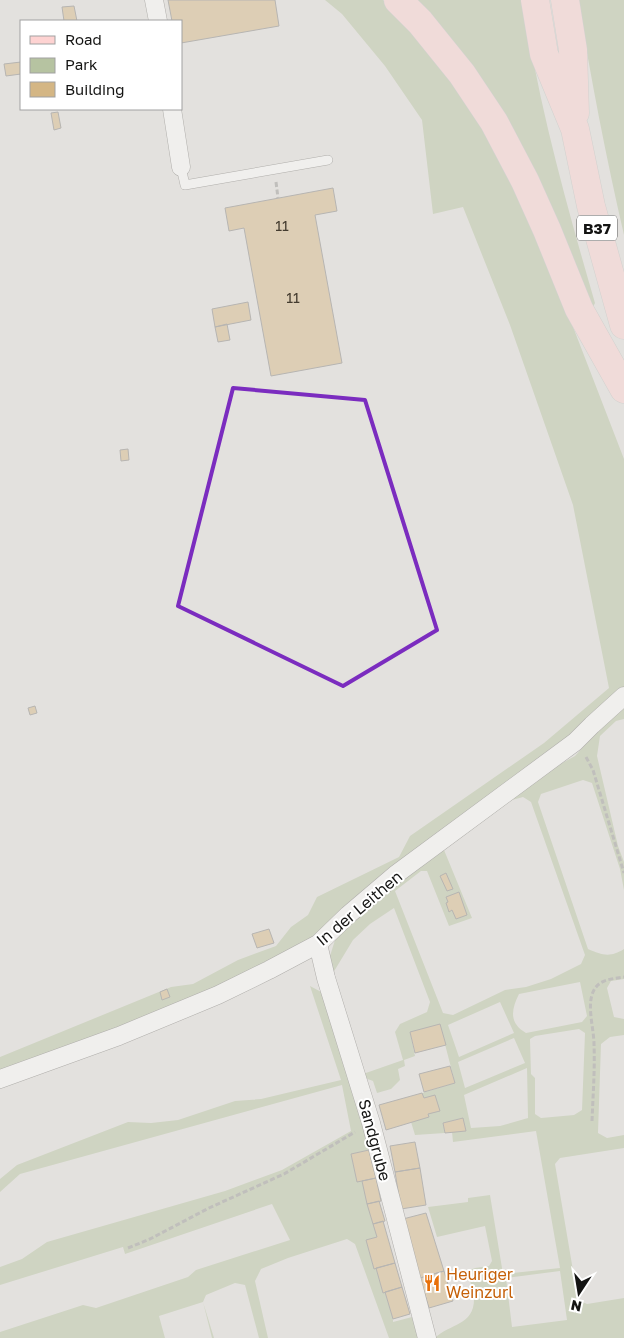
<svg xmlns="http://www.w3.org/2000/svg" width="624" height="1338" font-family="'Golos Text',sans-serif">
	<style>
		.green { fill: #b6c3a1; fill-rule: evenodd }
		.building { fill: #d4b684; stroke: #807e7c }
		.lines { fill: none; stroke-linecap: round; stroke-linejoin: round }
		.lane-casing { stroke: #716f6d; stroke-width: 10 }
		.street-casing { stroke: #716f6d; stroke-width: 19 }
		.primary-casing { stroke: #bdbdbd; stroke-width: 29 }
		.path { stroke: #969492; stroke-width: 3; stroke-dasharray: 5 2.5; stroke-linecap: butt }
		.lane { stroke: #fff; stroke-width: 9 }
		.street { stroke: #fff; stroke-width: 18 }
		.primary { stroke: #fed3d2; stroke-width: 28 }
		.marked { fill: none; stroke: #7b2cbf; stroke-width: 4; stroke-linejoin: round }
		.labels { text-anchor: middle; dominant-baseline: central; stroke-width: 4; stroke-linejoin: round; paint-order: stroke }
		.number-label { font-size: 14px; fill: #443c2f }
		.shield { fill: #fff; stroke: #5a5a5a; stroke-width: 1 }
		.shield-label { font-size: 15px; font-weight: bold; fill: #141413 }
		.street-label { font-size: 16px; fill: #141413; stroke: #fff }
		.food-label { font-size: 16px; fill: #c56008; stroke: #fff; text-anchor: start }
	</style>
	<rect width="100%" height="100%" fill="#e3e1de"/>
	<path class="green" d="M325,0H383L413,30L484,127L514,184L570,319L624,459V688L570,739L322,932L214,991L0,1074V1057L171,987L193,984L238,960L276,946L291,927L308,915L317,897L399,857L410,836L544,743L609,688L573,505L510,325L463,207L433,214L422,120L385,66L342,14Z
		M413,0H523C538,103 566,203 595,303L593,307Z
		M578,0H624V235C606,157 591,79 578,0Z
		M624,702V719L616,721L600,736L597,756L618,846L624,862V890L620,869L592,783L583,780L541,794L538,802L588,949C602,955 610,958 624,949V979L611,981L607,988L614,1017L624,1019V1035L610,1037L601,1044L598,1133L607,1138L624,1135V1148L560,1158L555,1164L578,1300L587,1304L624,1298V1338H435C450,1323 475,1326 474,1297C474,1288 467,1279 470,1270L475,1268L489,1266L492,1261L485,1226L437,1237L428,1207L468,1202V1198L490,1195L503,1274L560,1268L536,1131L453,1142L452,1132L466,1131L462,1118L443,1123L445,1133L415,1135L411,1122L429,1117L422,1093L455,1083L440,1025L410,1032L415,1056L404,1060L405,1066L398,1069L400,1080L391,1089L377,1093L373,1081L365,1078L363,1074L403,1060L395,1032L400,1024L427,1012L430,1002L394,908L370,924L353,940L333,973L330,956L335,940L352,920L399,881L531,780L575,756L583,747L588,737ZM523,797L531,802L585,955L581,964L551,979L526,987L505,990L453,1015L443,1013L395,891L421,871H427L449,926L472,918L444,850L512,800ZM580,982L587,1016L582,1022L526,1033C509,1023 511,1010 519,994ZM500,1002L514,1033L459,1057L448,1025ZM579,1029L585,1033L582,1110L574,1115L541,1118L535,1114V1078L531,1074L530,1039L535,1036ZM514,1038L525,1063L465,1088L458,1062ZM527,1068L528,1118L500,1126L471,1128L464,1095ZM560,1271L567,1320L512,1327L506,1278Z
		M310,986L325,994L353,1082L369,1150L351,1154L357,1181H362L377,1237L366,1240L374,1269L376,1268L383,1292H385L393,1319V1322L412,1317L418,1338H389L355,1244L347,1239L288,1258L261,1269L255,1281L268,1338H259L245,1285L235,1283L206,1295L203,1302L214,1338H212L203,1302L159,1316L165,1338H0V1332L83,1305L96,1308L188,1277L196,1270L290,1240L272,1204L125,1254L123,1247L0,1285V1267L22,1259L47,1242L225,1191L282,1170L351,1131L342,1085L20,1174L0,1192V1179L17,1165L128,1122L151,1123L178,1120L235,1101L261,1099L341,1080Z"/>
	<path class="building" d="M168,0H275L279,26L181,43V21H172Z
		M74,6L77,21H64L62,7Z
		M21,62V74L6,76L4,64Z
		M58,112L61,128L54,130L51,113Z
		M333,188L337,211L315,215L342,363L271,376L244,228L229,231L225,208Z
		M248,302L251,320L215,327L212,309Z
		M227,324L230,340L218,342L215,327Z
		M128,449L129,460L121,461L120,450Z
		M35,706L37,713L30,715L28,708Z
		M446,873L453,889L447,891L440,876Z
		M459,892L467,915L456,919L452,910L449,912L446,903L448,902L446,897Z
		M269,929L274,943L257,948L252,934Z
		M167,989L170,997L162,1000L160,992Z
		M440,1024L446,1045L415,1053L410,1032Z
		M450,1066L455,1083L424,1092L419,1074Z
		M422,1093L424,1098L435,1095L440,1111L428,1114L429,1117L386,1130L379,1105Z
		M463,1118L466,1131L445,1133L443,1123Z
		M415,1142L420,1168L395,1172L390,1146Z
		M369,1150L376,1178L357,1182L351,1154Z
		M420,1168L426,1205L401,1209L395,1172Z
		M376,1178L381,1201L367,1204L362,1181Z
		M379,1201L385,1221L373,1224L367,1204Z
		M426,1213L444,1271L420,1278L403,1219Z
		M383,1221L395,1263L374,1269L366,1240L377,1237L373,1224Z
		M395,1263L402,1287L383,1293L376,1268Z
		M444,1271L453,1301L429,1308L420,1278Z
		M402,1287L410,1314L393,1319L385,1292Z"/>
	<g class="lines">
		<g class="lane-casing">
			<path id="lane" d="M181,167L185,185L328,160"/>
		</g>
		<g class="street-casing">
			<path id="street" d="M154,0L158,21
				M172,109L181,167
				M318,944L326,978L371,1123L427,1338
				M0,1079L119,1036L218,995L269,970L318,944L348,915L395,875L575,742L592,725L624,696"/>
		</g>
		<g class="primary-casing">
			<path id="primary" d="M398,0L420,22L462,74L494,122L525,181L547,230L579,309L624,389
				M535,0L544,54L575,129L591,206L624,325
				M565,0L573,50L575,113"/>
		</g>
		<path class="path" d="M276,182L278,198
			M586,757L593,770L624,873
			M592,1121C593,1095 595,1069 594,1044C594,1029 586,1004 594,990C600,979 612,979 624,977
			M128,1248L150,1239L209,1208L284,1174L355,1132"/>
		<use href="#lane" class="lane"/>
		<use href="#street" class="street"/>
		<use href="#primary" class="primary"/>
	</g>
	<path d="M0 0H624V1338H0ZM233,388L365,400L437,630L343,686L178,606Z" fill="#e3e1de" fill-opacity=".55" fill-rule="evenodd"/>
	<path class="marked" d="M233,388L365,400L437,630L343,686L178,606Z"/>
	<defs>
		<g id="restaurant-bare" transform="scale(1.35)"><path d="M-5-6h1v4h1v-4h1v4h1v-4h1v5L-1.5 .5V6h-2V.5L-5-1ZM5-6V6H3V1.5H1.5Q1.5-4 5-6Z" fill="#e8710a" stroke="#fff" stroke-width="2.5" paint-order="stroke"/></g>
	</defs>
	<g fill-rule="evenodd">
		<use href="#restaurant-bare" x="432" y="1283"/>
	</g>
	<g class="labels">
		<g class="number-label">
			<text x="282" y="225">11</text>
			<text x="293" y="297">11</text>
		</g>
		<rect class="shield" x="577" y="215.5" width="40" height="25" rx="4"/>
		<g class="shield-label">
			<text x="597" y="228">B37</text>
		</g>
		<g class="street-label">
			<text transform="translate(359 908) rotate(-40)">In der Leithen</text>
			<text transform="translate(375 1140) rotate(75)">Sandgrube</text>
		</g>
		<g class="food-label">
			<text x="446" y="1274">Heuriger<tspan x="446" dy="18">Weinzurl</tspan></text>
		</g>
	</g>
	<rect x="20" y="20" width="162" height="90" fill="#ffffff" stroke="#a1a1a1"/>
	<rect x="30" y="36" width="25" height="8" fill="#fed3d2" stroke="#a1a1a1"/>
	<text x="65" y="45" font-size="15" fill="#141413">Road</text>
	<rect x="30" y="58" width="25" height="15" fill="#b6c3a1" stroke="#a1a1a1"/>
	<text x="65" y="70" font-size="15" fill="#141413">Park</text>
	<rect x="30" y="82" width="25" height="15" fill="#d4b684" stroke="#a1a1a1"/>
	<text x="65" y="95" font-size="15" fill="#141413">Building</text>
	<g transform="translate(579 1293) rotate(192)" stroke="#ffffff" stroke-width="4" paint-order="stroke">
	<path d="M0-4L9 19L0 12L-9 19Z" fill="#141413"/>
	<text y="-8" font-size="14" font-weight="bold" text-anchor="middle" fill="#141413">N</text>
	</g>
</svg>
